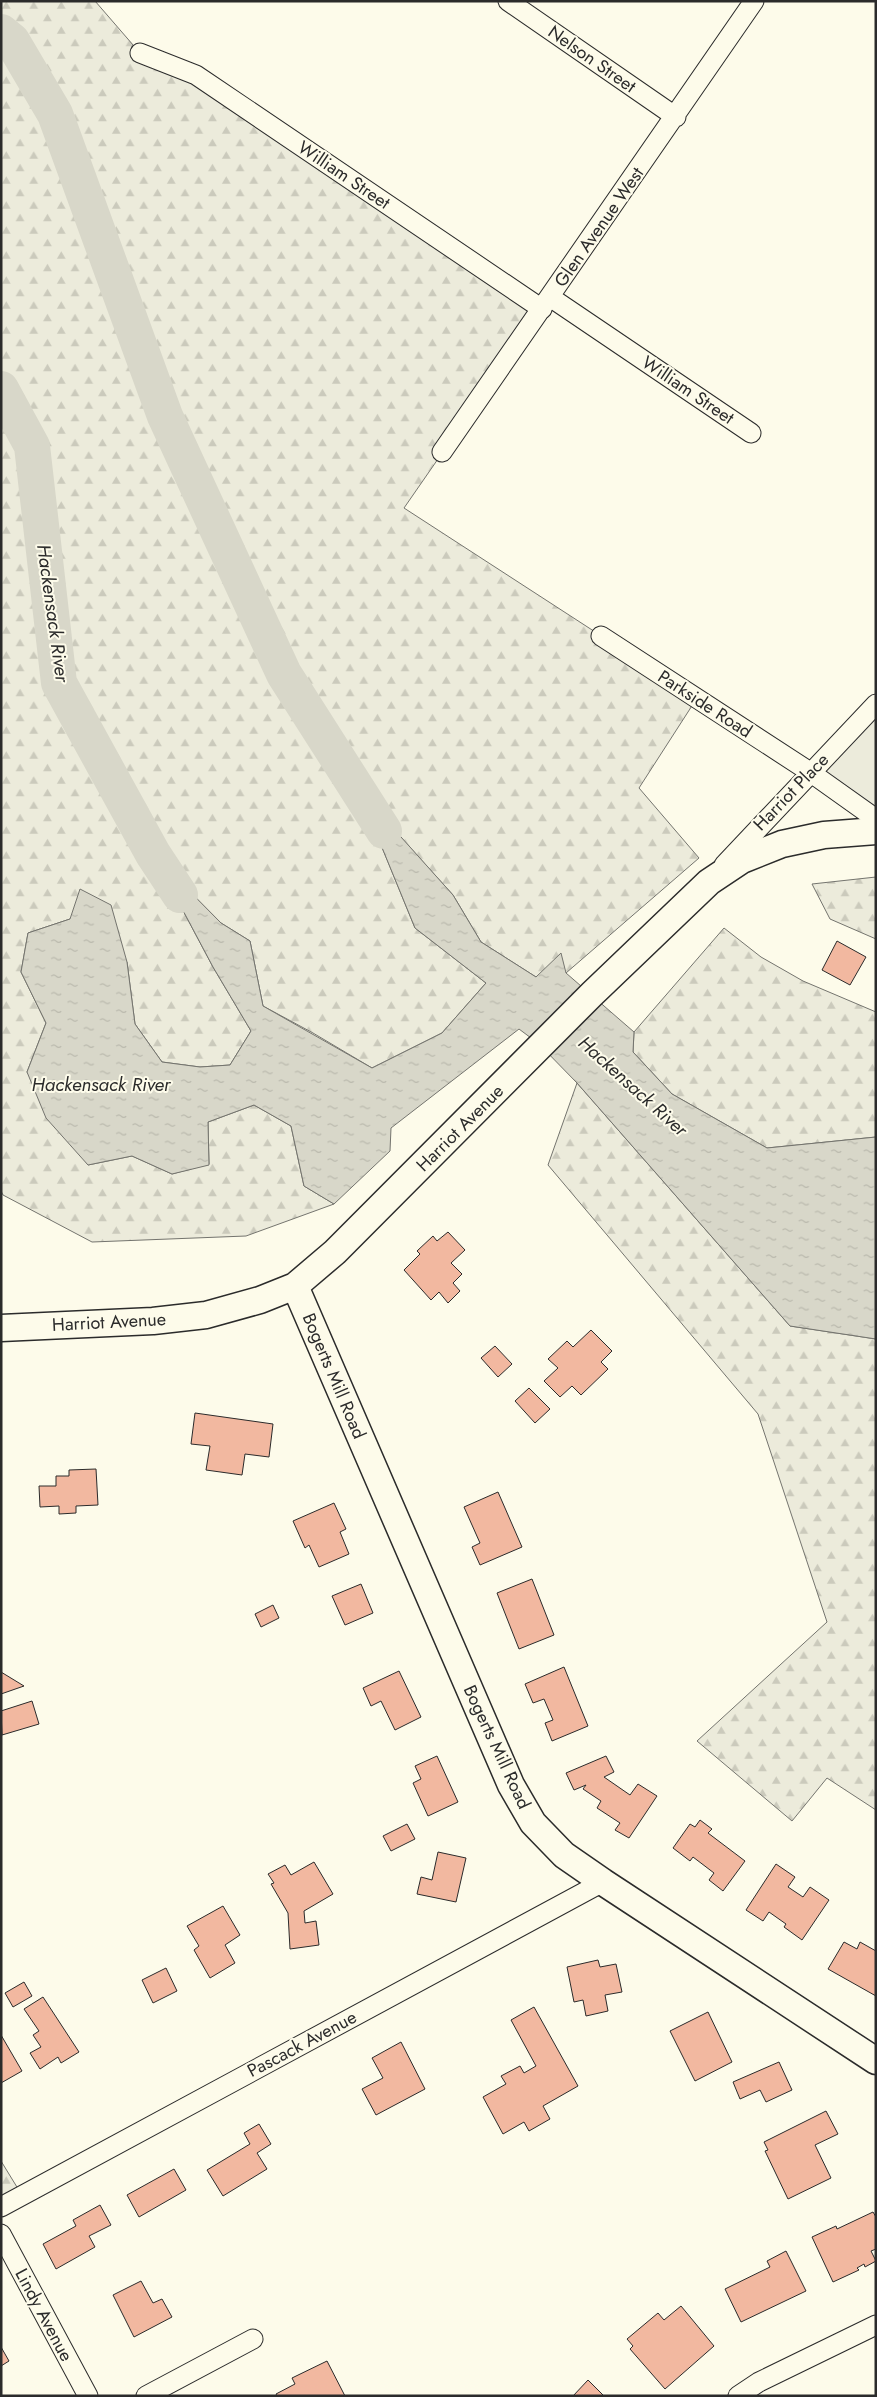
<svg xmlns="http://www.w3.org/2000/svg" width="877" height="2397" font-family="Jost,sans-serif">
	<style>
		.forest { fill: url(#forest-firs); stroke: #74746e }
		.park { fill: #ecebdb; stroke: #74746e }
		.water { fill: url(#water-ripples); stroke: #74746e }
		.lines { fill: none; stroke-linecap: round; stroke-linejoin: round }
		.river { stroke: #d8d7c9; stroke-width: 36 }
		.building { fill: #f2b8a0; stroke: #2b2b2b }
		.street-casing { stroke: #2b2b2b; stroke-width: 21 }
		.secondary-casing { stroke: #2b2b2b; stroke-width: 29 }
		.street { stroke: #fdfbea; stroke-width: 19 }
		.secondary { stroke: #fdfbea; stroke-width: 26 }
		.labels { text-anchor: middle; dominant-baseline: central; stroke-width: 4; stroke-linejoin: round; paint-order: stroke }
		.street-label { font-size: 18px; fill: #2b2b2b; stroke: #fdfbea }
		.water-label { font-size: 19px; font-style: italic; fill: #2b2b2b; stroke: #fdfbea }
	</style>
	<defs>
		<pattern id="forest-firs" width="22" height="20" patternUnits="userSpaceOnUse" patternTransform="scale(1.25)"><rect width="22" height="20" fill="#ecebdb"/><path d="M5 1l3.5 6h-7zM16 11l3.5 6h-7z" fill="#cbcabc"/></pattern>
		<pattern id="water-ripples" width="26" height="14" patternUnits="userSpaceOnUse" patternTransform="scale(1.25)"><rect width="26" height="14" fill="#d8d7c9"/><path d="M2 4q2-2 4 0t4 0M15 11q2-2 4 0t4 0" fill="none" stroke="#bab9ad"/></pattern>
	</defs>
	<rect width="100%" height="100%" fill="#fdfbea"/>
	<path class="forest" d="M1,1H95L140,53L196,75L542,309L404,508L697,698L639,788L699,858L566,973L536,977L481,942L453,895L359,791L415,928L486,983L442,1033L372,1068L313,1033L263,1006L250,941L221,923L154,856L213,967L251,1031L230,1065L200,1067L162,1062L135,1024L127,962L70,919L28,933L21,972L46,1023L27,1072L88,1165L132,1156L172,1174L209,1164L208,1122L254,1105L291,1126L304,1186L334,1204L246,1236L92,1242L3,1195L1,1191Z
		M876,877V939L830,919L812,884Z
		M724,928L761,957L803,981L876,1012V1137L767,1148L672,1094L633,1052L634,1032Z
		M577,1083L790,1326L876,1339V1810L827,1778L792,1821L697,1741L827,1622L758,1414L548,1165Z
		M1,2161L20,2192L1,2201Z"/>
	<path class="park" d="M876,704V819L810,772Z"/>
	<path class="water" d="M358,789L453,895L481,942L536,977L561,953L566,973L634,1032L633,1052L672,1094L767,1148L876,1137V1339L790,1326L577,1083L539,1044L519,1029L391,1128L390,1151L334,1204L304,1186L291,1126L254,1105L208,1122L209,1165L172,1174L132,1156L88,1165L46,1118L27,1072L46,1023L21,972L28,933L70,919L80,889L111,905L127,962L135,1024L162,1062L200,1067L230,1065L251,1031L213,967L153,854L221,923L250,941L263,1006L372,1068L442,1033L486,983L415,928Z"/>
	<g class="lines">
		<path class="river" d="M1,32L12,41L55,114L165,416L284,674L384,831
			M1,389L32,446L59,683L153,854L180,895"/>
	</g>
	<path class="building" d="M837,941L866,957L850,985L822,970Z
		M448,1232L465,1250L451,1263L462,1274L453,1283L460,1291L448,1303L439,1292L431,1300L404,1270L420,1254L417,1251L433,1236L437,1241Z
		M591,1330L612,1351L601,1362L608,1369L581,1395L572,1386L560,1397L544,1381L558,1368L548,1359L567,1341L573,1347Z
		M495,1346L512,1364L498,1377L481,1358Z
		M529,1388L550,1409L535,1423L515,1401Z
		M195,1413L273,1424L269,1457L245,1454L242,1475L206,1470L210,1446L191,1444Z
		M96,1469L98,1505L76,1506V1513L59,1514V1506L40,1507L39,1486H56V1476H69V1470Z
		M498,1492L522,1547L480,1565L472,1547L480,1543L464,1507Z
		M334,1503L346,1529L340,1532L349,1554L319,1567L309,1545L305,1548L293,1521Z
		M532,1579L554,1635L519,1649L497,1593Z
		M361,1584L373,1613L345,1625L332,1596Z
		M273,1605L279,1618L261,1627L255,1614Z
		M564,1667L588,1726L552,1741L545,1723L553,1720L544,1699L533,1703L525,1684Z
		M399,1671L421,1717L395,1730L381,1701L371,1706L363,1688Z
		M1,1672L24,1686L1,1694Z
		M32,1701L39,1724L2,1735L1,1711Z
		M437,1756L458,1802L428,1816L413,1783L421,1779L415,1766Z
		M606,1756L614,1772L604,1777L630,1795L638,1784L657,1796L629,1838L615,1830L620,1823L597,1808L601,1801L583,1789L586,1785L574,1790L566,1773Z
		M700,1820L712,1829L708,1833L745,1861L723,1891L709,1880L714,1873L693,1857L690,1861L673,1848L690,1824L695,1827Z
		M407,1824L415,1839L391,1851L383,1836Z
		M438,1852L466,1858L456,1902L417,1894L421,1877L432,1880Z
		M314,1862L333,1894L304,1911L305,1923L316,1921L319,1945L290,1949L288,1913L271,1884L274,1883L268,1874L285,1865L291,1875Z
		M776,1864L795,1877L788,1887L803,1897L810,1887L829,1900L802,1940L784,1927L786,1924L769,1912L763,1921L746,1910Z
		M223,1906L240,1935L225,1945L235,1963L210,1978L194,1950L199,1946L187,1926Z
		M844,1942L857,1949L860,1942L876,1951V1996L828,1969Z
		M598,1960L600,1967L616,1964L622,1992L605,1995L608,2011L586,2016L583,2000L574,2002L567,1967Z
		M166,1968L177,1991L153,2003L142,1980Z
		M24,1982L32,1996L13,2007L5,1993Z
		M43,1997L79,2052L61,2063L58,2057L40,2069L30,2053L41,2047L33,2035L39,2031L24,2009Z
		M534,2007L578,2086L543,2106L550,2119L529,2131L524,2122L503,2134L483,2097L506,2084L501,2076L520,2066L524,2073L536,2066L511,2020Z
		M708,2012L732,2062L695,2081L670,2031Z
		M1,2035L22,2071L1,2083Z
		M401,2042L425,2089L376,2115L362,2089L383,2078L372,2058Z
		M779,2062L792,2090L766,2102L760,2090L740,2099L733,2082Z
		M826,2111L838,2134L815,2145L831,2178L788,2199L765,2151L768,2150L764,2142Z
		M259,2124L271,2144L257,2153L267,2169L223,2196L207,2170L250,2144L244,2133Z
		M174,2169L186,2190L139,2217L127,2195Z
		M100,2205L111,2225L89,2236L95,2247L56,2269L43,2244L76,2226L73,2220Z
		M873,2212L876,2217V2249L871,2251L876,2261L865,2267L864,2264L857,2268L859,2270L833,2282L812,2237L836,2226L837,2229Z
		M786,2251L806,2291L741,2322L725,2289L770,2267L767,2261Z
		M141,2281L153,2303L162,2299L172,2317L134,2337L113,2295Z
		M681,2306L714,2346L665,2389L630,2349L633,2346L627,2339L658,2313L664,2320Z
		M1,2347L9,2361L1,2366Z
		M327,2361L345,2396H277L276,2394L295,2384L292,2378Z
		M588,2380L604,2396H573Z"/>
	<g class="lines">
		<g class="street-casing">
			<path id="street" d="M508,1L676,117
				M140,53L196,75L542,309
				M550,297L751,433
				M442,452L754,1
				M601,636L810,772L876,819
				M724,865L876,704
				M1,2207L603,1882
				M1,2234L88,2396
				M146,2396L253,2339
				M738,2396L759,2382L876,2325"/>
		</g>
		<g class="secondary-casing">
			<path id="secondary" d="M295,1286L511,1785L533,1823L564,1855L603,1882L876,2061
				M1,1328L153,1321L206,1315L260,1300L295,1286L335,1252L592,994L709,882L742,860L782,844L824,835L876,831"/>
		</g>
		<use href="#street" class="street"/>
		<use href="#secondary" class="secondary"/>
	</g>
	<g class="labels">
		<g class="street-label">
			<text transform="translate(592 59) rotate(35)">Nelson Street</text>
			<text transform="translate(344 175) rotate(34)">William Street</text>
			<text transform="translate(599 227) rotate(-55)">Glen Avenue West</text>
			<text transform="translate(688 390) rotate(34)">William Street</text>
			<text transform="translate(705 704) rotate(33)">Parkside Road</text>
			<text transform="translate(791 792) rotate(-46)">Harriot Place</text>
			<text transform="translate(460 1128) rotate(-45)">Harriot Avenue</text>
			<text transform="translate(109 1322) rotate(-3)">Harriot Avenue</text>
			<text transform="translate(334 1376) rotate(67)">Bogerts Mill Road</text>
			<text transform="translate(497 1747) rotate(65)">Bogerts Mill Road</text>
			<text transform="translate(302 2044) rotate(-28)">Pascack Avenue</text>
			<text transform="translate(44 2315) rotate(62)">Lindy Avenue</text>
		</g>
		<g class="water-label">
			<text transform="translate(53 613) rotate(82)">Hackensack River</text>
			<text x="101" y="1084">Hackensack River</text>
			<text transform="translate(633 1086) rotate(42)">Hackensack River</text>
		</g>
	</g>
	<rect width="877" height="2397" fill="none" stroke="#2b2b2b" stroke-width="5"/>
</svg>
